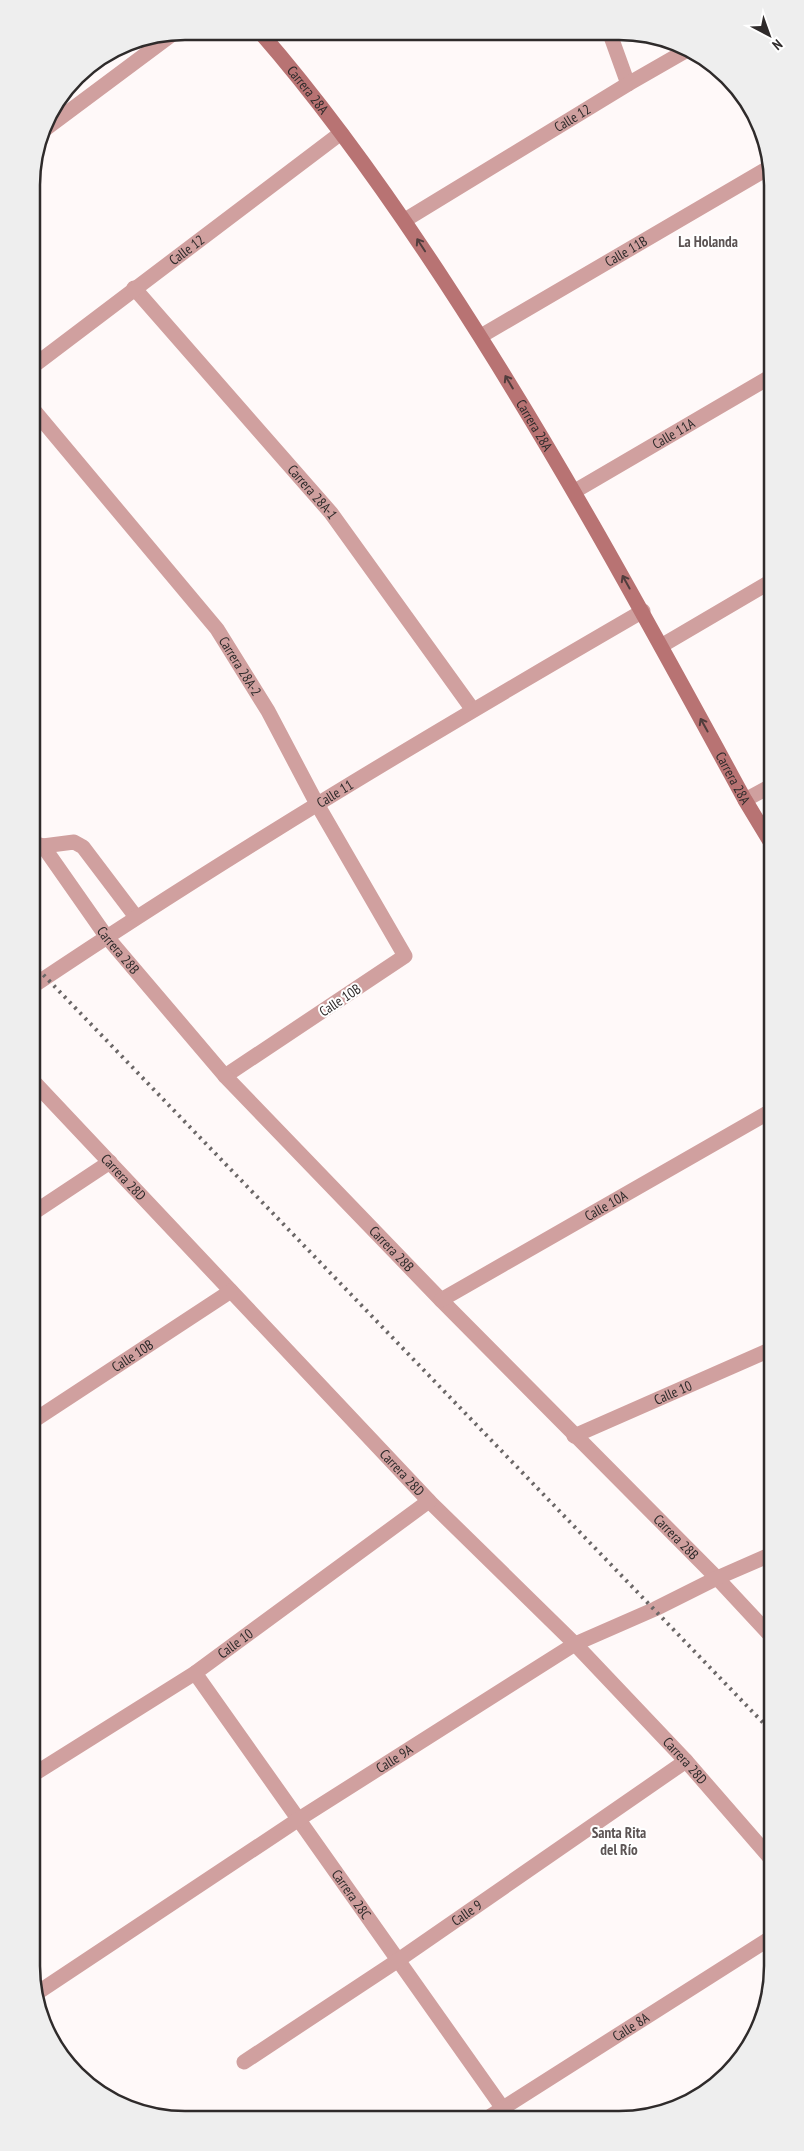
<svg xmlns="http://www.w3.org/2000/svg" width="804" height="2151" font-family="'PT Sans Narrow',sans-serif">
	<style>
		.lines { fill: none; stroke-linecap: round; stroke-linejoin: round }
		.street { stroke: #d0a09f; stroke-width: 15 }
		.secondary { stroke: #b87373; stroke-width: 15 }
		.rail { stroke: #6b6767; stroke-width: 4; stroke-dasharray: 2.5 5; stroke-linecap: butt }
		.oneway { stroke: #513d3d }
		.labels { text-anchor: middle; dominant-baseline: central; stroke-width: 4; stroke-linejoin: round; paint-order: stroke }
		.street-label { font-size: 14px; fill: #2f2b2b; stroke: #fff }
		.neighbourhood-label { font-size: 15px; font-weight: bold; fill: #5c5454; stroke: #fff }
		.rim { fill: none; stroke: #2f2b2b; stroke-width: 2.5 }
	</style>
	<rect width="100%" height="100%" fill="#fff9f9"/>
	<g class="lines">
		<g class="street">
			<path d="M610,34L628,84"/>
			<path d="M44,130L174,33"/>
			<path id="s1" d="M405,220L628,84L689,49"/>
			<path id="s2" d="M134,288L331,513L473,710"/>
			<path id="s3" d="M481,336L770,167"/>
			<path id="s4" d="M32,367L341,133"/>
			<path id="s5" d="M32,408L217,629L268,711L317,804L405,956L225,1076"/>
			<path id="s6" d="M575,491L770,377"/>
			<path d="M661,646L770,582"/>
			<path d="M745,800L771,786"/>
			<path id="s7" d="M33,843L43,846L106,936L225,1076L441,1300L717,1578L772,1637"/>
			<path d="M43,846L74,842L83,847L136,917"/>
			<path id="s8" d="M33,986C231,853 436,731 643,611"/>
			<path id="s9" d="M33,1081L429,1501L575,1644L686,1761L772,1860"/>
			<path d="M33,1213L110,1162"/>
			<path id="s10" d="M441,1300L771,1111"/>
			<path id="s11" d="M33,1421L231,1291"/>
			<path id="s12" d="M574,1436L772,1349"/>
			<path id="s13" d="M195,1673L509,2117"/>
			<path id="s14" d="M34,1774L195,1673L429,1501"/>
			<path id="s15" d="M34,1995L299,1819L575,1644L655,1609L717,1578L772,1554"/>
			<path id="s16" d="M244,2062L397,1961L686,1761"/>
			<path id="s17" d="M489,2117L772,1937"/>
		</g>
		<path class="secondary" id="s18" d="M260,32C328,110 388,195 445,282C555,450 649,624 745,800L771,843"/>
		<path class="rail" d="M33,964L772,1732"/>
	</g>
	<defs><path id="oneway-shaft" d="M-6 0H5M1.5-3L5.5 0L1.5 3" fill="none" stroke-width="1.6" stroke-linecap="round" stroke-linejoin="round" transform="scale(1.25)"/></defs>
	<g class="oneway">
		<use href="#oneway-shaft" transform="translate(421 245) rotate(-123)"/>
		<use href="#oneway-shaft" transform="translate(509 382) rotate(-121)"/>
		<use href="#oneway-shaft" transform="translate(626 582) rotate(-119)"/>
		<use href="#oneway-shaft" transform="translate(704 725) rotate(-119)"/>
	</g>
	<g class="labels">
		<g class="street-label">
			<text stroke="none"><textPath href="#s18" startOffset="75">Carrera 28A</textPath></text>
			<text stroke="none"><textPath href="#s1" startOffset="196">Calle 12</textPath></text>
			<text stroke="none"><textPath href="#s4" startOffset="194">Calle 12</textPath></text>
			<text stroke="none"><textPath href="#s3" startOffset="168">Calle 11B</textPath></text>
			<text stroke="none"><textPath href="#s18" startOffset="480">Carrera 28A</textPath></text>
			<text stroke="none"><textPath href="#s6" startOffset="114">Calle 11A</textPath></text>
			<text stroke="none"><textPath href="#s2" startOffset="271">Carrera 28A-1</textPath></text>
			<text stroke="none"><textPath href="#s5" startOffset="332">Carrera 28A-2</textPath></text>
			<text stroke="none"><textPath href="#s18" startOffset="885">Carrera 28A</textPath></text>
			<text stroke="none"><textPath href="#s8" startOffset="358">Calle 11</textPath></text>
			<text stroke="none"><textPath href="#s7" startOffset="139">Carrera 28B</textPath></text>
			<text transform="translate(340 1000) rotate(-34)">Calle 10B</text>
			<text stroke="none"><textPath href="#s9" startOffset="132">Carrera 28D</textPath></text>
			<text stroke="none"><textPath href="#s10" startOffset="190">Calle 10A</textPath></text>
			<text stroke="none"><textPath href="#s7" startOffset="544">Carrera 28B</textPath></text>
			<text stroke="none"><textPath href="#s11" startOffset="119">Calle 10B</textPath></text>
			<text stroke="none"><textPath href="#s12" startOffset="108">Calle 10</textPath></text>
			<text stroke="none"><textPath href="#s9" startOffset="538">Carrera 28D</textPath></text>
			<text stroke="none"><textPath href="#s7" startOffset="949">Carrera 28B</textPath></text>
			<text stroke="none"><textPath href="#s14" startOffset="240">Calle 10</textPath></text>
			<text stroke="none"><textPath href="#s15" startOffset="431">Calle 9A</textPath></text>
			<text stroke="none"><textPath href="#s9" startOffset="942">Carrera 28D</textPath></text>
			<text stroke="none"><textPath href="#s13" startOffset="271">Carrera 28C</textPath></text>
			<text stroke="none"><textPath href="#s16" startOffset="268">Calle 9</textPath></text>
			<text stroke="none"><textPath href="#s17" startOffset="168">Calle 8A</textPath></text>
		</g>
		<g class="neighbourhood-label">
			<text x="708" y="241">La Holanda</text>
			<text x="619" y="1832">Santa Rita<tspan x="619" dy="17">del Río</tspan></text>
		</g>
	</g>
	<path d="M0 0H804V2151H0ZM185 40H619A145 145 0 0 1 764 185V1966A145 145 0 0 1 619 2111H185A145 145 0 0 1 40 1966V185A145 145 0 0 1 185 40Z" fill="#eee" fill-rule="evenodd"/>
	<path class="rim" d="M185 40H619A145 145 0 0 1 764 185V1966A145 145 0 0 1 619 2111H185A145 145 0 0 1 40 1966V185A145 145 0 0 1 185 40Z"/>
	<g transform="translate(769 35) rotate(139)" stroke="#ffffff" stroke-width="4" paint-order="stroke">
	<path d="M0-4L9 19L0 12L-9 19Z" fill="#2f2b2b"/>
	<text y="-8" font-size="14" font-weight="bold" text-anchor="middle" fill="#2f2b2b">N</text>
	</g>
</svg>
